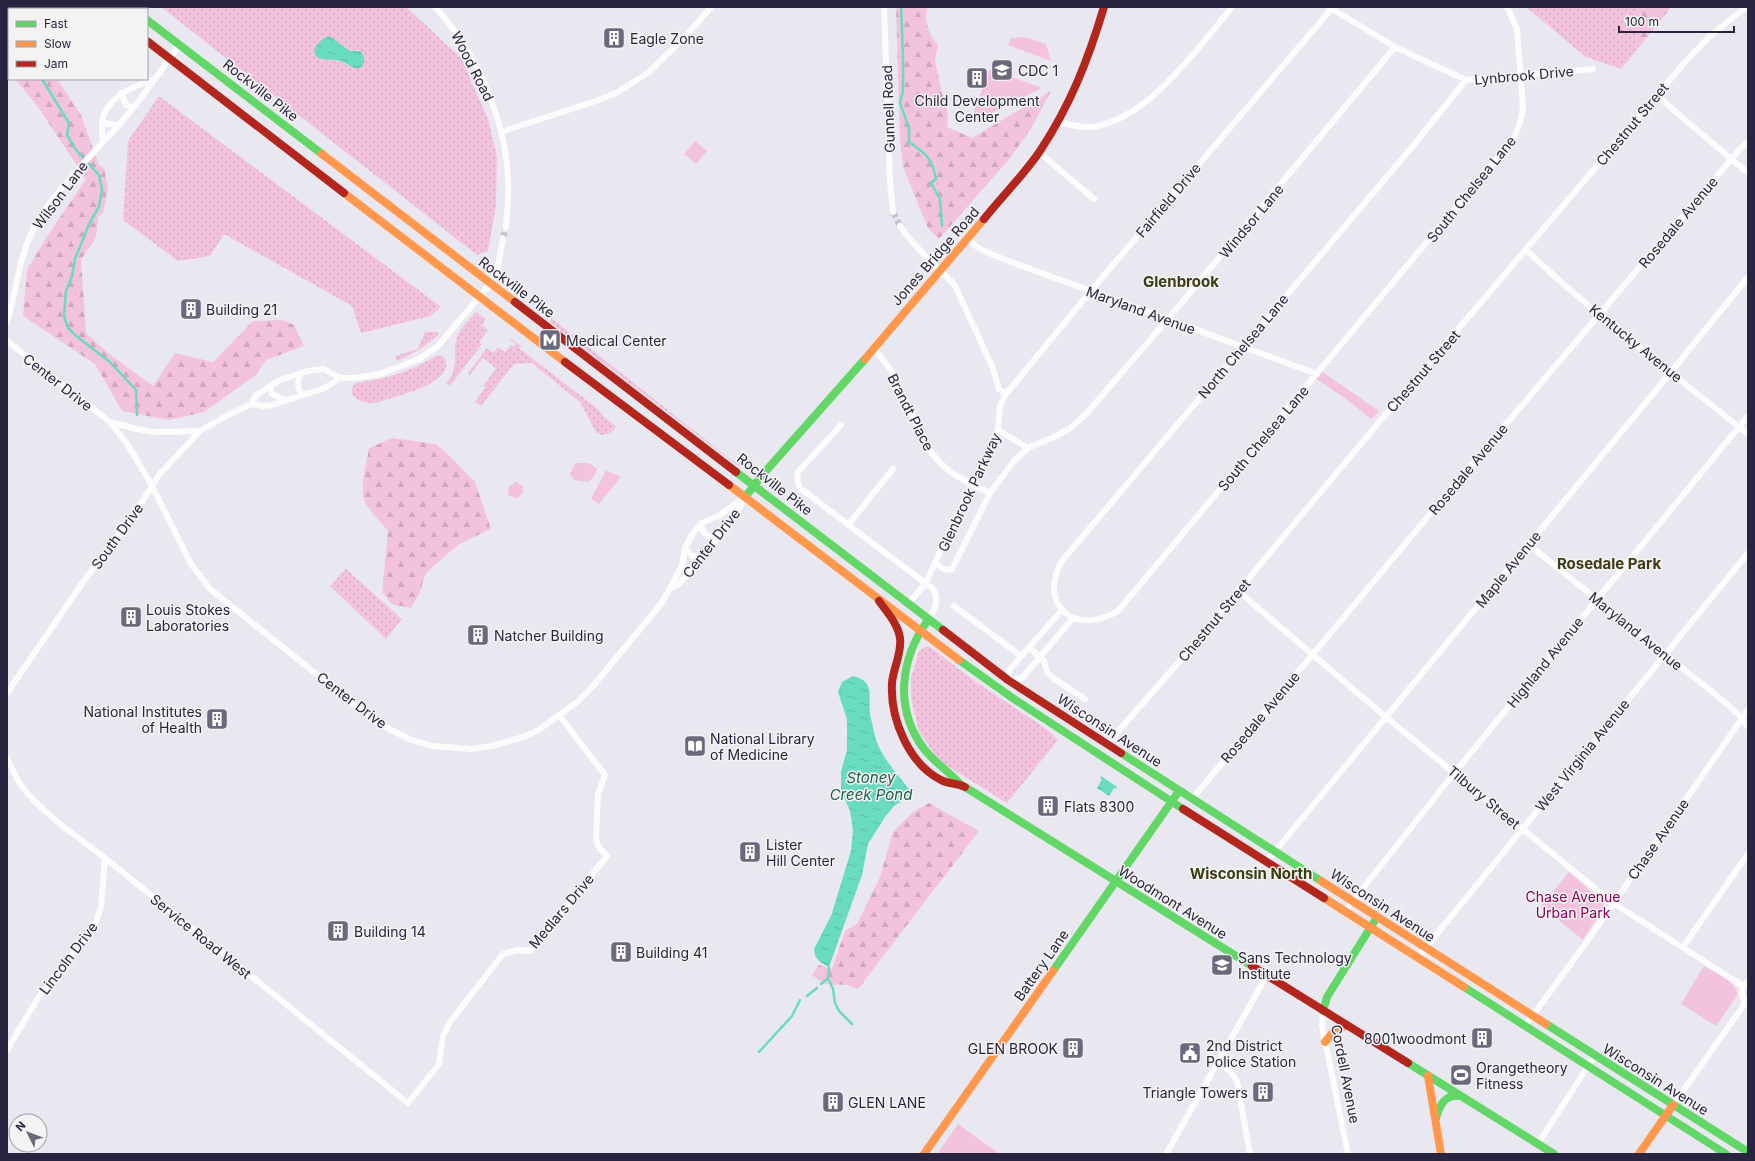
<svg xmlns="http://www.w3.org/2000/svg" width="1755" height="1161" font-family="Inter,sans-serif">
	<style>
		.grass { fill: url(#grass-dots); fill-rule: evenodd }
		.forest { fill: url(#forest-firs) }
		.park { fill: #f3c3dd }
		.water { fill: url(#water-ripples) }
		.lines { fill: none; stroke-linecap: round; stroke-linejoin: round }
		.stream { stroke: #69dbc0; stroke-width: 2.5 }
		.street-tunnel { stroke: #c3c1cd; stroke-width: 6; stroke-dasharray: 6 3; stroke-linecap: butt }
		.street { stroke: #fcfcfd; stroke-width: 6 }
		.fast { stroke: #63d668; stroke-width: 8 }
		.slow { stroke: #ff974d; stroke-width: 8 }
		.jam { stroke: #b3261e; stroke-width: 8 }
		.labels { text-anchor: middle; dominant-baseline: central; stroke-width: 3; stroke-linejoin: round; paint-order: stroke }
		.poi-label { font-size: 14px; fill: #29243f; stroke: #f3f3f3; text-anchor: start }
		.street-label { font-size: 14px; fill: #29243f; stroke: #f3f3f3 }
		.park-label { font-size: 14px; fill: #8a0058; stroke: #f3f3f3 }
		.neighbourhood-label { font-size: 15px; font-weight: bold; fill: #3b3c13; stroke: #f3f3f3 }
		.water-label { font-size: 15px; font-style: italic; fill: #225f4d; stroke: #f3f3f3 }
	</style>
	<defs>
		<pattern id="grass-dots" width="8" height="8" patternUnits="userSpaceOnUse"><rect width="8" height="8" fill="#f3c3dd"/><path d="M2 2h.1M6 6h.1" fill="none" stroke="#d0a7bf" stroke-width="1.8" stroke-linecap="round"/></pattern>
		<pattern id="forest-firs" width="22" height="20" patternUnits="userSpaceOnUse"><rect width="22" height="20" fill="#f3c3dd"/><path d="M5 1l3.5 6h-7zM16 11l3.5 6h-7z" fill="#d0a7bf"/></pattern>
		<pattern id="water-ripples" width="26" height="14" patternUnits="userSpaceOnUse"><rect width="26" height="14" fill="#69dbc0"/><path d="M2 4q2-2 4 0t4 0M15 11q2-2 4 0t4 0" fill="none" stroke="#5bbca6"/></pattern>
	</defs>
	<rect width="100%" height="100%" fill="#e9e8f0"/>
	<path class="grass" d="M161,7H406L461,58L488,119L497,157L496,205L488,251L477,255ZM335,40L350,51L358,50L364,61L361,67L348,66L341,61L321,59Z
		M1526,7H1636L1637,50L1621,69L1586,57Z
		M159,96L441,307L430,316L361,333L352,306L224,234L210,256L178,261L123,220L128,141Z
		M476,312L486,319L482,325L488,330L479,342L482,344L450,386L446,383C460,370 452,353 457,337C460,328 470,319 476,312Z
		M551,318L734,462L737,463H744L743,467L737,465L550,322Z
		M425,332H438V335L419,350L397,361L395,356L418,349Z
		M510,338L521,346L520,349L599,410L603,416L616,426C613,433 609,434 602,435L596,432L580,402L532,363L514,364L481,406L475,402L485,388L484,385L496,368L483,358L470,375L468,373L487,348L493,353L498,347L505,352L511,345L514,347L516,344L509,339Z
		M437,355L443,356C460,379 406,394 391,398C385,400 376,404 370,403C359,402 344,395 356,383C389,378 408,373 437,355Z
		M346,569L402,619L386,639L330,586Z
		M926,647H930L976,682L1048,730L1058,740L1007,803L946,765L936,756L919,732L911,698V678L919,651Z"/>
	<path class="forest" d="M896,7H928C923,21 929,35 938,45L935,60L940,85L948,114L947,127L972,138L1051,91L1032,127L1011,157L939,239L928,228L903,167L900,141Z
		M1636,7H1671L1637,50Z
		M15,79H57L81,115L99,165L104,168L108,188L103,213L98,217L96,237L81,260L86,333L108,353L153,386L175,353L213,362L253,321L282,320L294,325L304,346L266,360L256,375L204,412L169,420L122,411L95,364L23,316L27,270L48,235L86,179L38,107Z
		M392,438L436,444L452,458L475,482L491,529L459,544L426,573L419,594L411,608L392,604L382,592L388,531C381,522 372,514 366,504C358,492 367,462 369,448Z
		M929,803L979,831L858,989L847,985L825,984L812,975L819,965L832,969L845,931L857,924L880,877L893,832L913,812Z"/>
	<path class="park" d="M1024,37L1046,44L1051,61L1008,45L1011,38Z
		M990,69L1042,88L975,121H970Z
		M695,141L707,151L696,164L684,154Z
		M1321,371L1379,411L1371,419L1350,402L1315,378Z
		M575,463H589L597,469L593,478L588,482L574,480L570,474Z
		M606,470L621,477L599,504L591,499Z
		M515,482H518V484L523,486V493L517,498L508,496L509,486L513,485Z
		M1569,872L1602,901L1604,906L1583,940L1541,906Z
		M1704,966C1714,973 1739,982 1737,996L1716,1026L1681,1004Z
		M958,1124L1000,1154H937Z"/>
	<path class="water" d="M329,36L350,51H360C363,54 365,58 364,62C360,76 347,63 341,61C334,59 325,61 319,58C307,52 321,38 329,36Z
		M853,676C878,682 866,699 871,719C873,726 874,733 876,740C883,760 900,777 913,794L894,806L885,817L868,844L862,875L829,967C821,963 814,959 814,949L831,916L851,851L853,830L850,811L841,790V772L847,750V719L838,692L842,682Z
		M1101,776L1117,787L1116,789L1114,788L1109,796L1097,788L1102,779L1100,778Z"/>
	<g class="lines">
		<path class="stream" d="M901,7L903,57V91L900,103L909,128V142C926,154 932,157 936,179L931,183L940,199L942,226
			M7,39L9,41
			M42,79L69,123L67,135L76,150L99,175L102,189L99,207L90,222L75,259L72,276L66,291L64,316L68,328L76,336L110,362L136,390L137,415
			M829,967L828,978L833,989L835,1003L839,1011L852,1024
			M821,984L828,978
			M807,996L817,988
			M759,1052L792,1016L800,1000"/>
		<path class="street-tunnel" d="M893,212L900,226
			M503,238L506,227"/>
		<path class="street" d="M435,7C475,50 507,121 508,181C509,196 507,211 506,227
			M884,7L890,181L893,212
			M1329,7L1395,47L1466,80L1593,69
			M1466,80L1412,147L1062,561C1037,605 1075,637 1118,611L1514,138L1520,123L1523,108L1517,29L1507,7
			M121,93L126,105L133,108
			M1657,96L1748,173
			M103,121L108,124L119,125
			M1058,122C1068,124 1080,128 1091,127C1147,121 1198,48 1232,7
			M501,132L596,101L618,92L649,72L687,35L711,7
			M103,142C102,134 101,125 103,117C110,95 135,86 154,79
			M1039,152L1094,199
			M900,226L907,236L929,260L954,284L992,366L999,389L1006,394L1000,406L998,430L925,584L908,604
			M967,239L980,249L1003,259L1317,374
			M1526,250L1561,282L1631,341L1748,434
			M7,322C16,293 18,262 31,234C53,190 92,156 124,119C145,95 162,69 180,44
			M7,341L110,422L128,445L152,486L191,564L210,589L375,721L389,729L412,740L432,746L471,749L492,746L520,738L537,731L577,702L593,686L661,604L682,566L685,548L693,533L702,523L720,515L745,497
			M874,349L891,370L928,448C946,474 963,480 990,493
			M301,373C297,382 297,387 302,395
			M269,387L272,394L286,400
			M1006,394L1095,286L1333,7
			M252,404L255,396L280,380L308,371L324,369L340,378H354L380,374L419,359L437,347L490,284L498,266L503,238
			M110,422L137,429L154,432L200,431
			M841,425L798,472C797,479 797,482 800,488L933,589C940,600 935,610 928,620
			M998,430L1028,448
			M702,523C701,534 707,538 717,537
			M848,525L893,469
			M1528,544L1721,699L1737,713L1748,727
			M685,548L692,556L700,557
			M936,563C941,568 945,571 952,569L990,493L1014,461L1028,448L1054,437L1069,429L1086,414L1168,319L1395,47
			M672,588L680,583L736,514L745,498
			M1238,591L1381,713L1613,903L1743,986
			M954,606L1021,656
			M1062,610L1010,669L1008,680L1022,678L1073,618
			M1029,647L1044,661L1047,672L1054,679L1085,699
			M7,693L83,582L133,516L159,475L170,463L200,431L228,415L252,404L263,406L272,405L325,388L340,378
			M1107,744L1171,671L1381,420L1686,61L1709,37L1746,7
			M7,758C11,767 16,777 21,785C39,811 80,839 105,858L408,1103L439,1064L443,1036L450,1022L503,954L519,950L530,951L607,856L598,846L596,837L598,794L605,775L559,715
			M1192,799L1455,484L1740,149L1748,142
			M1267,861L1671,372L1748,277
			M1345,911L1455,772L1748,416
			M1683,947L1748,854
			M1418,957L1748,553
			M1748,982C1740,989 1740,997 1748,1003
			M1323,1011L1322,1026L1348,1154
			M1525,1026L1583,947L1748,710
			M7,1050L38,998L94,927L101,907L105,858
			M1217,1063L1229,1070L1237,1081L1250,1154
			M1673,1105L1746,1002
			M1538,1144L1595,1055
			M1166,1154L1267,975"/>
		<path class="fast" d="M98,7L101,9
			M129,7L132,9
			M147,20L322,154
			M736,472L943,630
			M745,497L764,473L865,359
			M928,620C900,659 894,709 924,749C935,763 951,773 962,786
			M959,660L1014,699L1183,809
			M1121,753L1321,881
			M965,787L1252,966
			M1053,971L1179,791
			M1464,987L1726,1154
			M1323,1011L1327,997L1377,917
			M1546,1024L1748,1152
			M1408,1063L1554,1154
			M1436,1118C1440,1104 1445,1094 1461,1096"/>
		<path class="slow" d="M322,154L515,302
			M344,193L565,362
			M865,359L984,219
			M729,485L959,660
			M1321,881L1546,1024
			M1324,898L1464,987
			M1325,1042L1334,1031L1347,1025
			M1428,1076L1441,1154
			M924,1154L1053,971
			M1639,1154L1673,1105"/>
		<path class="jam" d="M147,41L344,193
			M984,219C1002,196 1024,175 1040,151C1071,104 1088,60 1104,7
			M515,302L736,472
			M565,362L729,485
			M879,601C887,612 898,624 900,638C902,654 893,668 892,683C890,719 909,764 941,780C948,784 957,783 965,787
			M943,630L1008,680L1121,753
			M1183,809L1324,898
			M1252,966L1408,1063"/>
	</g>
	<defs>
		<g id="building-square" transform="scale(1.15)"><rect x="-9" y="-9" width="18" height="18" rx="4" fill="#6c697d" stroke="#f3f3f3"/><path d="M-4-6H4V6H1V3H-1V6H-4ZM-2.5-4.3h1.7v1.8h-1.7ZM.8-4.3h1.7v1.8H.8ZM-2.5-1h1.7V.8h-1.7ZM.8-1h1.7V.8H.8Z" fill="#fff"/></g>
		<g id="school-square" transform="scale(1.15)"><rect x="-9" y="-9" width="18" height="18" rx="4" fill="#6c697d" stroke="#f3f3f3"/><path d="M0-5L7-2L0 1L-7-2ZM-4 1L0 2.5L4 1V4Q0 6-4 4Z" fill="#fff"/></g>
		<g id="metro-square" transform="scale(1.15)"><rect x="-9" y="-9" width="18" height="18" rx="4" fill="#6c697d" stroke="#f3f3f3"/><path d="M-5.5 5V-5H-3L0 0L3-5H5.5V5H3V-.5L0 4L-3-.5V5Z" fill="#fff"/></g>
		<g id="library-square" transform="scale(1.15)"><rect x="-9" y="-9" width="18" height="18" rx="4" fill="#6c697d" stroke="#f3f3f3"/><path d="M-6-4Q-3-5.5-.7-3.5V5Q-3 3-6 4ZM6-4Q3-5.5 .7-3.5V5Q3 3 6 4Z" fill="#fff"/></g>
		<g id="civic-square" transform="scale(1.15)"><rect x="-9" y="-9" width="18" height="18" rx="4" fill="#6c697d" stroke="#f3f3f3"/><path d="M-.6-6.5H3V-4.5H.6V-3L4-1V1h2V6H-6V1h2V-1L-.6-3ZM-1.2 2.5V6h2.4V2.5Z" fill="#fff"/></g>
		<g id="stadium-square" transform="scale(1.15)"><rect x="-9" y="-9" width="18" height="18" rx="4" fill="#6c697d" stroke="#f3f3f3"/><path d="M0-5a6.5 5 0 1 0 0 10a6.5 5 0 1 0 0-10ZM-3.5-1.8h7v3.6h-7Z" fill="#fff"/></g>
	</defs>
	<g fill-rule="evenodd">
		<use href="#building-square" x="614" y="38"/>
		<use href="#school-square" x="1002" y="70"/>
		<use href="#building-square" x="977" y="78"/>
		<use href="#building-square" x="191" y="309"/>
		<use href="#metro-square" x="550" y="340"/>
		<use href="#building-square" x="131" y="617"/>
		<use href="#building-square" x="478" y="635"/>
		<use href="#building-square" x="217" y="719"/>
		<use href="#library-square" x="695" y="746"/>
		<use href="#building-square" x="1048" y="806"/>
		<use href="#building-square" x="750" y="852"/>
		<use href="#building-square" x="338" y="931"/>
		<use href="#building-square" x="621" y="952"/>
		<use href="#school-square" x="1222" y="965"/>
		<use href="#building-square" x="1482" y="1038"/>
		<use href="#building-square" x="1073" y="1048"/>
		<use href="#civic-square" x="1190" y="1053"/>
		<use href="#stadium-square" x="1461" y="1075"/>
		<use href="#building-square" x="1263" y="1092"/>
		<use href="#building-square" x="833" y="1102"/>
	</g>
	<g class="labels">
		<g class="poi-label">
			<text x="630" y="38">Eagle Zone</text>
			<text x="1018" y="70">CDC 1</text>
			<text x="977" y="100" text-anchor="middle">Child Development<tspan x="977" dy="16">Center</tspan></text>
			<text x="206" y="309">Building 21</text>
			<text x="566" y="340">Medical Center</text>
			<text x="146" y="609">Louis Stokes<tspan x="146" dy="16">Laboratories</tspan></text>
			<text x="494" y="635">Natcher Building</text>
			<text x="202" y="711" text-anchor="end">National Institutes<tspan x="202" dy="16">of Health</tspan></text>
			<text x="710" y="738">National Library<tspan x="710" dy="16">of Medicine</tspan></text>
			<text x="1064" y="806">Flats 8300</text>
			<text x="766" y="844">Lister<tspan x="766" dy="16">Hill Center</tspan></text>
			<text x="354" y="931">Building 14</text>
			<text x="636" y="952">Building 41</text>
			<text x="1238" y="957">Sans Technology<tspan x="1238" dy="16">Institute</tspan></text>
			<text x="1466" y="1038" text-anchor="end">8001woodmont</text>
			<text x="1206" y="1045">2nd District<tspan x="1206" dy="16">Police Station</tspan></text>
			<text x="1058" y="1048" text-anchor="end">GLEN BROOK</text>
			<text x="1476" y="1067">Orangetheory<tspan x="1476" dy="16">Fitness</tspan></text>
			<text x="1248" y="1092" text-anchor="end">Triangle Towers</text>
			<text x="848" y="1102">GLEN LANE</text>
		</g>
		<g class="street-label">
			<text transform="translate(473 66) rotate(63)">Wood Road</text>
			<text transform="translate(1524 75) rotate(-5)">Lynbrook Drive</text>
			<text transform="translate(261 90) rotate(38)">Rockville Pike</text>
			<text transform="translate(888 109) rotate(-92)">Gunnell Road</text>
			<text transform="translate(1632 124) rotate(-50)">Chestnut Street</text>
			<text transform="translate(1471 189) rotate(-51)">South Chelsea Lane</text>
			<text transform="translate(60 195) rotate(-53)">Wilson Lane</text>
			<text transform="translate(1168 200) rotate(-50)">Fairfield Drive</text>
			<text transform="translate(1251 221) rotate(-50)">Windsor Lane</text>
			<text transform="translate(1678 222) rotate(-50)">Rosedale Avenue</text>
			<text transform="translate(935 256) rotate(-49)">Jones Bridge Road</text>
			<text transform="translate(517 287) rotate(37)">Rockville Pike</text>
			<text transform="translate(1141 310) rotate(20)">Maryland Avenue</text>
			<text transform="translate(1636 343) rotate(39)">Kentucky Avenue</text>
			<text transform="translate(1243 346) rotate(-50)">North Chelsea Lane</text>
			<text transform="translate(1423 371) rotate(-49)">Chestnut Street</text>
			<text transform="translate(58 382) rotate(38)">Center Drive</text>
			<text transform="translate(911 412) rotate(63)">Brandt Place</text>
			<text transform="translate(1263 438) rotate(-50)">South Chelsea Lane</text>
			<text transform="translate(1468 469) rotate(-50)">Rosedale Avenue</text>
			<text transform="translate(775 484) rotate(38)">Rockville Pike</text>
			<text transform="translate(969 492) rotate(-65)">Glenbrook Parkway</text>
			<text transform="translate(117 536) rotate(-54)">South Drive</text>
			<text transform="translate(711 543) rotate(-52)">Center Drive</text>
			<text transform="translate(1508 569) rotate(-51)">Maple Avenue</text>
			<text transform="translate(1214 620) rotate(-50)">Chestnut Street</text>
			<text transform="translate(1636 631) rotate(39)">Maryland Avenue</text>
			<text transform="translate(1545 662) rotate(-51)">Highland Avenue</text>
			<text transform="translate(352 700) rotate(37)">Center Drive</text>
			<text transform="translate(1260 717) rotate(-50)">Rosedale Avenue</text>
			<text transform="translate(1110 730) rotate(33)">Wisconsin Avenue</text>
			<text transform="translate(1582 755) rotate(-51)">West Virginia Avenue</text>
			<text transform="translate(1484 797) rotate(40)">Tilbury Street</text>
			<text transform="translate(1658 839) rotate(-55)">Chase Avenue</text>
			<text transform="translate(1173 902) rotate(32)">Woodmont Avenue</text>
			<text transform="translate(1383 905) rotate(33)">Wisconsin Avenue</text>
			<text transform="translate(561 911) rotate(-50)">Medlars Drive</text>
			<text transform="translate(201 936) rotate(39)">Service Road West</text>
			<text transform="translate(68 958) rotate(-53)">Lincoln Drive</text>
			<text transform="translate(1041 965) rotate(-55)">Battery Lane</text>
			<text transform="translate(1346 1074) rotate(79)">Cordell Avenue</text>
			<text transform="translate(1656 1079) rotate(32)">Wisconsin Avenue</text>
		</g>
		<g class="park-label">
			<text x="1573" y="896">Chase Avenue<tspan x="1573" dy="16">Urban Park</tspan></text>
		</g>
		<g class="neighbourhood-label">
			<text x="1181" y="281">Glenbrook</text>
			<text x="1609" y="563">Rosedale Park</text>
			<text x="1251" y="873">Wisconsin North</text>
		</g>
		<g class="water-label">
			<text x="871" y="777">Stoney<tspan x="871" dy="17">Creek Pond</tspan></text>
		</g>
	</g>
	<rect width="1755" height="1161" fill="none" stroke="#29243f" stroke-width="16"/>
	<rect x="8" y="8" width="140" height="72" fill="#f3f3f3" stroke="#a2a0ab"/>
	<rect x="16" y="21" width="20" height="6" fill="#63d668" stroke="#a2a0ab"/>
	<text x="44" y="28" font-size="12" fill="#29243f">Fast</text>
	<rect x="16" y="41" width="20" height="6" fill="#ff974d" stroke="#a2a0ab"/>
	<text x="44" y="48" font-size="12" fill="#29243f">Slow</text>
	<rect x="16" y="61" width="20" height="6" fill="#b3261e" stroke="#a2a0ab"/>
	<text x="44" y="68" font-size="12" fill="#29243f">Jam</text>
	<g transform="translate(28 1133) rotate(312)"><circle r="19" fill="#f3f3f3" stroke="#a2a0ab"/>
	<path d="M0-3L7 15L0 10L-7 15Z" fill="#6c697d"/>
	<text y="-6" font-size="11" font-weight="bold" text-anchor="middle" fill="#29243f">N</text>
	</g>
	<path d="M1619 26v6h115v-6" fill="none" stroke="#29243f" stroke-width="2"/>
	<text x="1625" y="26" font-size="12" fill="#29243f" stroke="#f3f3f3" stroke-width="3" paint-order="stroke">100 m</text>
</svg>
